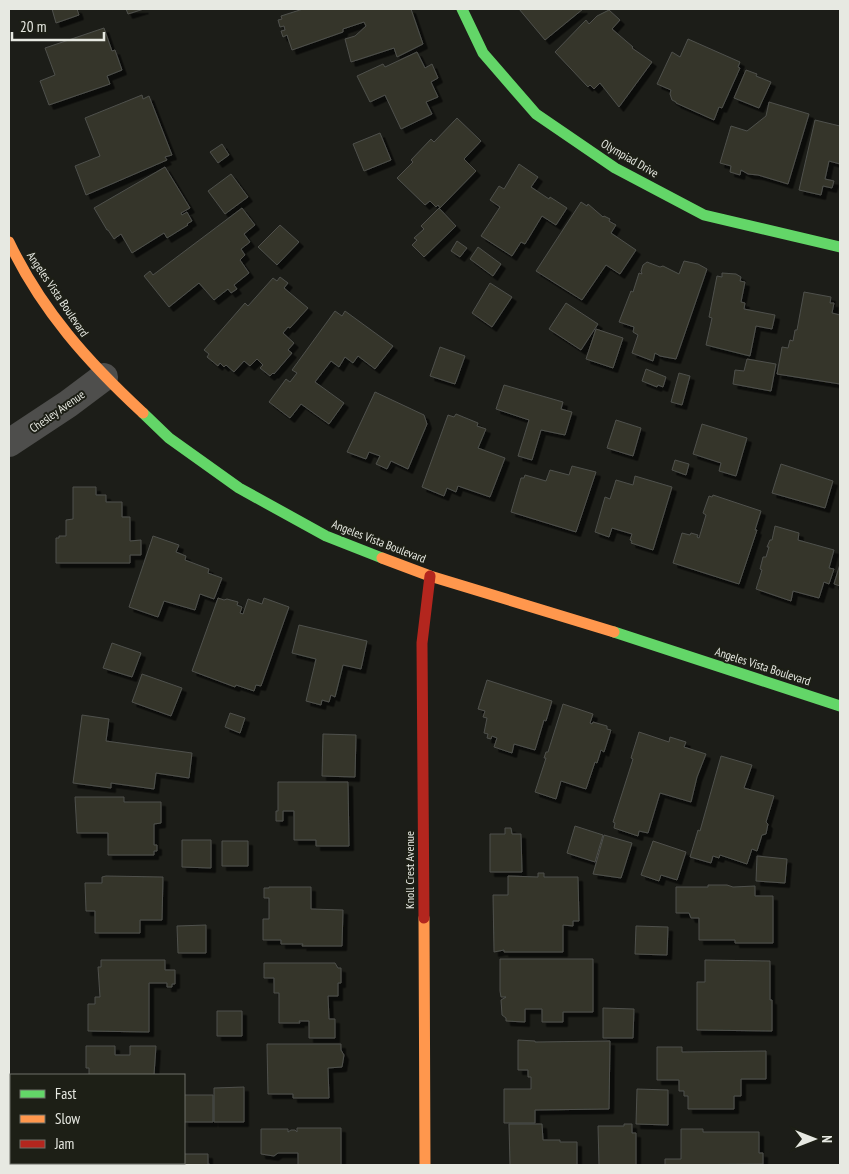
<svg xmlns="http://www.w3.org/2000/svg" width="849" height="1174" font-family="'PT Sans Narrow',sans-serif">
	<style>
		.building { fill: #34362b; stroke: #4f504c; filter: url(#shadow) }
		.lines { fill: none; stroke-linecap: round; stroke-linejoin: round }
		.street { stroke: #4e4e4c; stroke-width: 28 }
		.fast { stroke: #63d668; stroke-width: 11 }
		.slow { stroke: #ff974d; stroke-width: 11 }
		.jam { stroke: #b3261e; stroke-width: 11 }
		.labels { text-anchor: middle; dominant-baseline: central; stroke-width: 4; stroke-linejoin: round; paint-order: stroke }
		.street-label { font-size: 12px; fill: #e7e9e2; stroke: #1d1f16 }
	</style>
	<defs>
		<filter id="shadow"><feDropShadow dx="4.5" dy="4.5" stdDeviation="0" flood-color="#0009"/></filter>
	</defs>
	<rect width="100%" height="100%" fill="#1c1d18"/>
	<path class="building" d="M52,9H77L79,15L56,23Z
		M126,9H144L128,14Z
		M303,9H411L423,44L397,57L394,48L351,62L345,39L355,36L366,26L364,22L343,29V32L292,50L287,35L283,37L281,31L285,30L284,26L280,27L278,20L282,19L281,16Z
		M519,9H583L545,40Z
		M609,10L620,20L612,29L633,47L632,48L652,62L619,107L600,83L594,89L590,85L588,87L555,52L586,20L589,24L597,16Z
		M104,28L112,51L115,50L122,70L107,76L110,84L49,105L40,81L55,75L45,48Z
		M688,39L740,62L738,67L740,68L722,108L719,107L714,120L676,103V102L672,100L670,94L671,90L657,84L672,52L680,57Z
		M417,52L425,68L432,64L438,78L431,82L438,97L426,102L432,114L401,129L385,95L370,102L357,76L383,64L385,67Z
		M746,70L757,74L756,76L771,82L759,108L734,98Z
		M142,95L143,99L149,96L172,155L165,157L167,160L86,195L75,166L100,156L85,118Z
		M769,102L809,114L788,184L758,175L748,174L741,170L740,175L730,172L731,166L720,163L731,126L747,131L766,116Z
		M457,118L481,141L464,159L476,171L440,208L438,205L436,207L430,201L425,205L397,178L413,162L411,160L431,139L434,142Z
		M815,120L840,126V164L829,161L825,179L834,181L832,188L823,186L821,195L799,190Z
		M380,133L391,160L364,171L353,144Z
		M222,144L229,155L218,163L210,152Z
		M519,164L538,177L531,187L549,199L550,197L567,208L556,225L542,216L525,244L521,242L512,256L481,236L500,207L490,200L499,186L504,189Z
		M165,167L190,208L181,213L182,215L187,212L192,221L187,224L188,225L167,238L164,233L132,253L121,234L114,239L108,230H107L94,208Z
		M231,174L248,197L225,214L208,191Z
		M581,202L587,206L588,204L603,217L604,216L610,219L609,221L616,225L611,233L636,250L620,274L606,265L582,300L536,271Z
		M242,208L255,225L244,234L250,242L241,249L245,255L240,260L249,273L234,285L237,289L231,293L228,289L214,300L199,283L169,307L144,276L150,271L153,275Z
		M439,208L456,226L424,257L412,245L417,240L414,238L424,229L421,226Z
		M280,225L299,242L277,265L258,247Z
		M457,241L467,248L460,257L451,251Z
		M478,247L501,264L493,276L470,259Z
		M684,261L698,264L707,269L676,359L660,356L655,353L653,361L632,353L638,335L633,332L634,327L619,322L631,291L633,292L639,273L642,274L641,271L643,265L647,262L660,267L663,266L679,274Z
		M722,273L736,274L741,277L740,281L745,282L741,302L745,303L744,309L775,315L772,329L756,326L750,356L706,345L712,318L709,317L717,276L722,277Z
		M280,277L288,283L284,288L308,308L290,328L288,327L283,333L294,343L288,350L292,353L274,374L273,373L270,376L260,368L263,365L257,359L250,366L244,361L234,372L226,365L224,367L220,363L218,366L207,357L209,354L204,350L245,303L248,306L273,278L277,281Z
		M490,283L512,297L492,327L472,313Z
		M804,292L831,297L830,303H834L832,313L840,315V384L777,374L782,347L788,348L790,340L793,341L795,330H797Z
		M566,303L598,324L581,350L549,329Z
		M335,311L342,316L345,311L393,346L375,369L358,356L353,363L345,357L339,367L331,361L315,382L344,403L329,424L301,404L290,418L269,402L286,379L290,382L297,373L292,370Z
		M596,329L623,338L613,368L586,359Z
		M440,347L465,356L455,384L430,376Z
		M747,359L776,364L771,391L733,384L735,370L744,371Z
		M646,369L666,377L663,387L658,385L657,387L642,381Z
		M679,373L690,376L682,405L671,402Z
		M504,385L563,402L561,409L572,412L565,435L541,430L532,460L518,456L529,420L496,409Z
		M375,392L424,415L427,424L408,469L391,461L387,469L376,464L380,456L369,452L366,459L347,452Z
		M456,414L478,423L477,426L486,429L478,448L505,458L490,497L458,486L456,492L447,488L444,496L422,487L448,415L454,417Z
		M616,420L641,428L633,456L607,448Z
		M702,424L747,438L736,476L719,471L721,463L693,454Z
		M675,460L689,464L686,475L672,470Z
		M781,464L833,481L825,508L772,493Z
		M572,466L596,472L576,532L511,512L521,478H524L525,475L546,481L550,470L569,475Z
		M635,476L672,487L653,550L631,543L632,541L630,540L632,534L612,528L609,537L595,532L605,497L610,499L616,480L633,485Z
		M73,487H96V495H106V502H122V517H130V541L141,540V555H130V563H56V538H59V536H66V520L73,519Z
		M713,495L761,511L755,530H757L739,584L673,563L682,533L690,535L691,533L698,535L697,537L699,538L706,515L703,513L709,496L712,497Z
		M775,526L799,533L798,540L834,550L829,568L834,569L829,584L824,582L819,598L793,591L791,601L756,589L762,570L760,569L763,557H766L769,547H767L770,540H772Z
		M153,536L179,545L176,552L186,556L185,560L209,569L208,573L222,578L214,599L200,594L195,610L164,601L158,617L129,607Z
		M840,564V586L834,584Z
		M218,598L224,600L227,599L238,602L237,605L242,607L240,613L243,614L248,599L262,604L264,598L289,607L261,686L256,685L254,691L236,685L235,687L192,671Z
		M299,625L367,641L361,669L343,665L335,697L331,695L329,702L322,700L321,705L306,701L316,659L292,653Z
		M112,643L141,653L132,677L103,668Z
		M142,674L182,688L171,716L132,702Z
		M487,680L552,701L546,721L544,720L535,750L514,744L512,753L494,747L497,738L492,736L491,739L487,738L488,734L484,733L487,718L483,717L485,711L478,709Z
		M563,704L593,714L590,723L592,724L593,722L607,726V729L611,730L604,752L601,750L597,763L595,762L586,789L561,781L556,799L535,792L546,758H544L546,752H548Z
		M230,713L245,718L240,733L225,727Z
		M82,715L109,719L106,741L192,753L189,778L156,773L154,789L111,783V788L73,783Z
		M639,732L669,742L670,737L686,742L684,747L706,754L697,777L691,802L660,793L648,833L639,831L638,836L614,828L615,823L613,822L633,759L631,758Z
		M323,734L356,735L355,777L322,776Z
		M721,756L752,765L744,788L774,796L766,822L768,824L766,834L762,835L757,851L752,849L747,864L720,855L719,858L713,856L711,863L690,857L698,830L700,831Z
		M278,782H348L349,846H316V840H294V811H283V821H276V811H278Z
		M75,797H124V802H161V823L154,824V845H157V851H154V855H108V833H77Z
		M575,826L603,835L595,862L567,853Z
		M505,828H511L512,834H521L522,872H490V834H505Z
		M604,835L632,843L621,878L593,874Z
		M182,840H211V868L182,867Z
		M222,841H248V866H222Z
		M653,841L686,852L677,880L661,875L659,881L641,875Z
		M757,856L787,859L785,883L756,881Z
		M538,873H544V877H578L579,921H573V926L563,925V952H504V950L494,952L493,895H508V876L538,877Z
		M106,876L163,877L162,920H140V933H95V911H86L85,883H102V877Z
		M708,885H727L733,887L755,886V896H773V943H735V940H699V918H691L689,913H676V887H708Z
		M269,887H311V909L343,910L342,946H302L303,944H281V940H263V919H269V898H264V888H269Z
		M206,925V953H178L177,926Z
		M636,926L668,927L667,955L635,954Z
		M500,959H593V1012H563V1022H542V1009H525V1022L506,1021V1018L502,1015L501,1000L506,997H501L500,991Z
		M101,960H165V970H175V984H172V987H167V983H149V1032L88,1031V1004H95V997H100L98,967H101Z
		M705,960L770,961V1000H772V1031L697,1030V982H705Z
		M264,963H335L338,968H341V983H338V996H328L329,1019H335V1038H309V1021H299L300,1023H279V993H274V978H264Z
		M603,1008L634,1009L633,1038H603Z
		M217,1011H242V1036H217Z
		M518,1040L535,1041V1042L610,1041L609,1109L535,1110V1123H504V1089H531V1077H528V1070H518Z
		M267,1044H341V1050L344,1055L342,1067L328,1068L329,1098H293V1094H268Z
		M86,1046H115V1055H130V1046H156L154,1075H89V1068H86Z
		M657,1047H682V1052L766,1051V1079H741V1096H734V1109H688V1096H684V1091H679V1080H657Z
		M244,1087V1122H214V1088Z
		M637,1089L668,1090V1125L636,1124Z
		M184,1095H213V1122H184Z
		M509,1124H542L543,1140H560V1142H577V1165H510Z
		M624,1124H632V1133H636V1165H599L598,1126H624Z
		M297,1128H341V1165H298V1153H278L274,1156L261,1154V1129H288V1132L291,1130H295L297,1132Z
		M681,1129H703V1132H759V1153H763V1164L665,1165V1159H681Z
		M184,1154H208V1164L213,1165H110V1163H87H184Z"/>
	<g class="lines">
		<path class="street" d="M9,443L68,404L104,377"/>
		<path class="fast" d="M462,9L483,53L536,114L615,168L704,215L840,247
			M143,413L169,438L239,488L326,536L382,558
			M614,632L840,706"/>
		<path class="slow" d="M9,242C42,311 88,362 143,413
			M382,558L430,576L614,632
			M424,918L425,1165"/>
		<path class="jam" d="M424,918L422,643L430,576"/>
	</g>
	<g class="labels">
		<g class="street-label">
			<text transform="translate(630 158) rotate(30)">Olympiad Drive</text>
			<text transform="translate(58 294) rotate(56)">Angeles Vista Boulevard</text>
			<text transform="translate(57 411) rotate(-35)">Chesley Avenue</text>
			<text transform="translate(379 541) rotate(21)">Angeles Vista Boulevard</text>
			<text transform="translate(763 666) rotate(18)">Angeles Vista Boulevard</text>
			<text transform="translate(409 870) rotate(-90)">Knoll Crest Avenue</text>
		</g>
	</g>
	<rect width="849" height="1174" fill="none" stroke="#e7e9e2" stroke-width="20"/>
	<rect x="10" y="1074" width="175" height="90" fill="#1d1f16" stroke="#6e7068"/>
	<rect x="20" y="1090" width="25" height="8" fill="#63d668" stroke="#6e7068"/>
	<text x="55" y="1099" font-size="15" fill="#e7e9e2">Fast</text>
	<rect x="20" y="1115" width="25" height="8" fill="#ff974d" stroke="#6e7068"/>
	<text x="55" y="1124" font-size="15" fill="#e7e9e2">Slow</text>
	<rect x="20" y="1140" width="25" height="8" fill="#b3261e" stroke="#6e7068"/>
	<text x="55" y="1149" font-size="15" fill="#e7e9e2">Jam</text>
	<g transform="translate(814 1139) rotate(90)" stroke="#1d1f16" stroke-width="4" paint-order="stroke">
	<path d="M0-4L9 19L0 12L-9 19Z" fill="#e7e9e2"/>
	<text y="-8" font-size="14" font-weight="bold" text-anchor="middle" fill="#e7e9e2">N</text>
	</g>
	<path d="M12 32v8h92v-8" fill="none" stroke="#e7e9e2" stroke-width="2.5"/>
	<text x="20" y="32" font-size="15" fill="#e7e9e2" stroke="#1d1f16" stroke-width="4" paint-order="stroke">20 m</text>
</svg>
